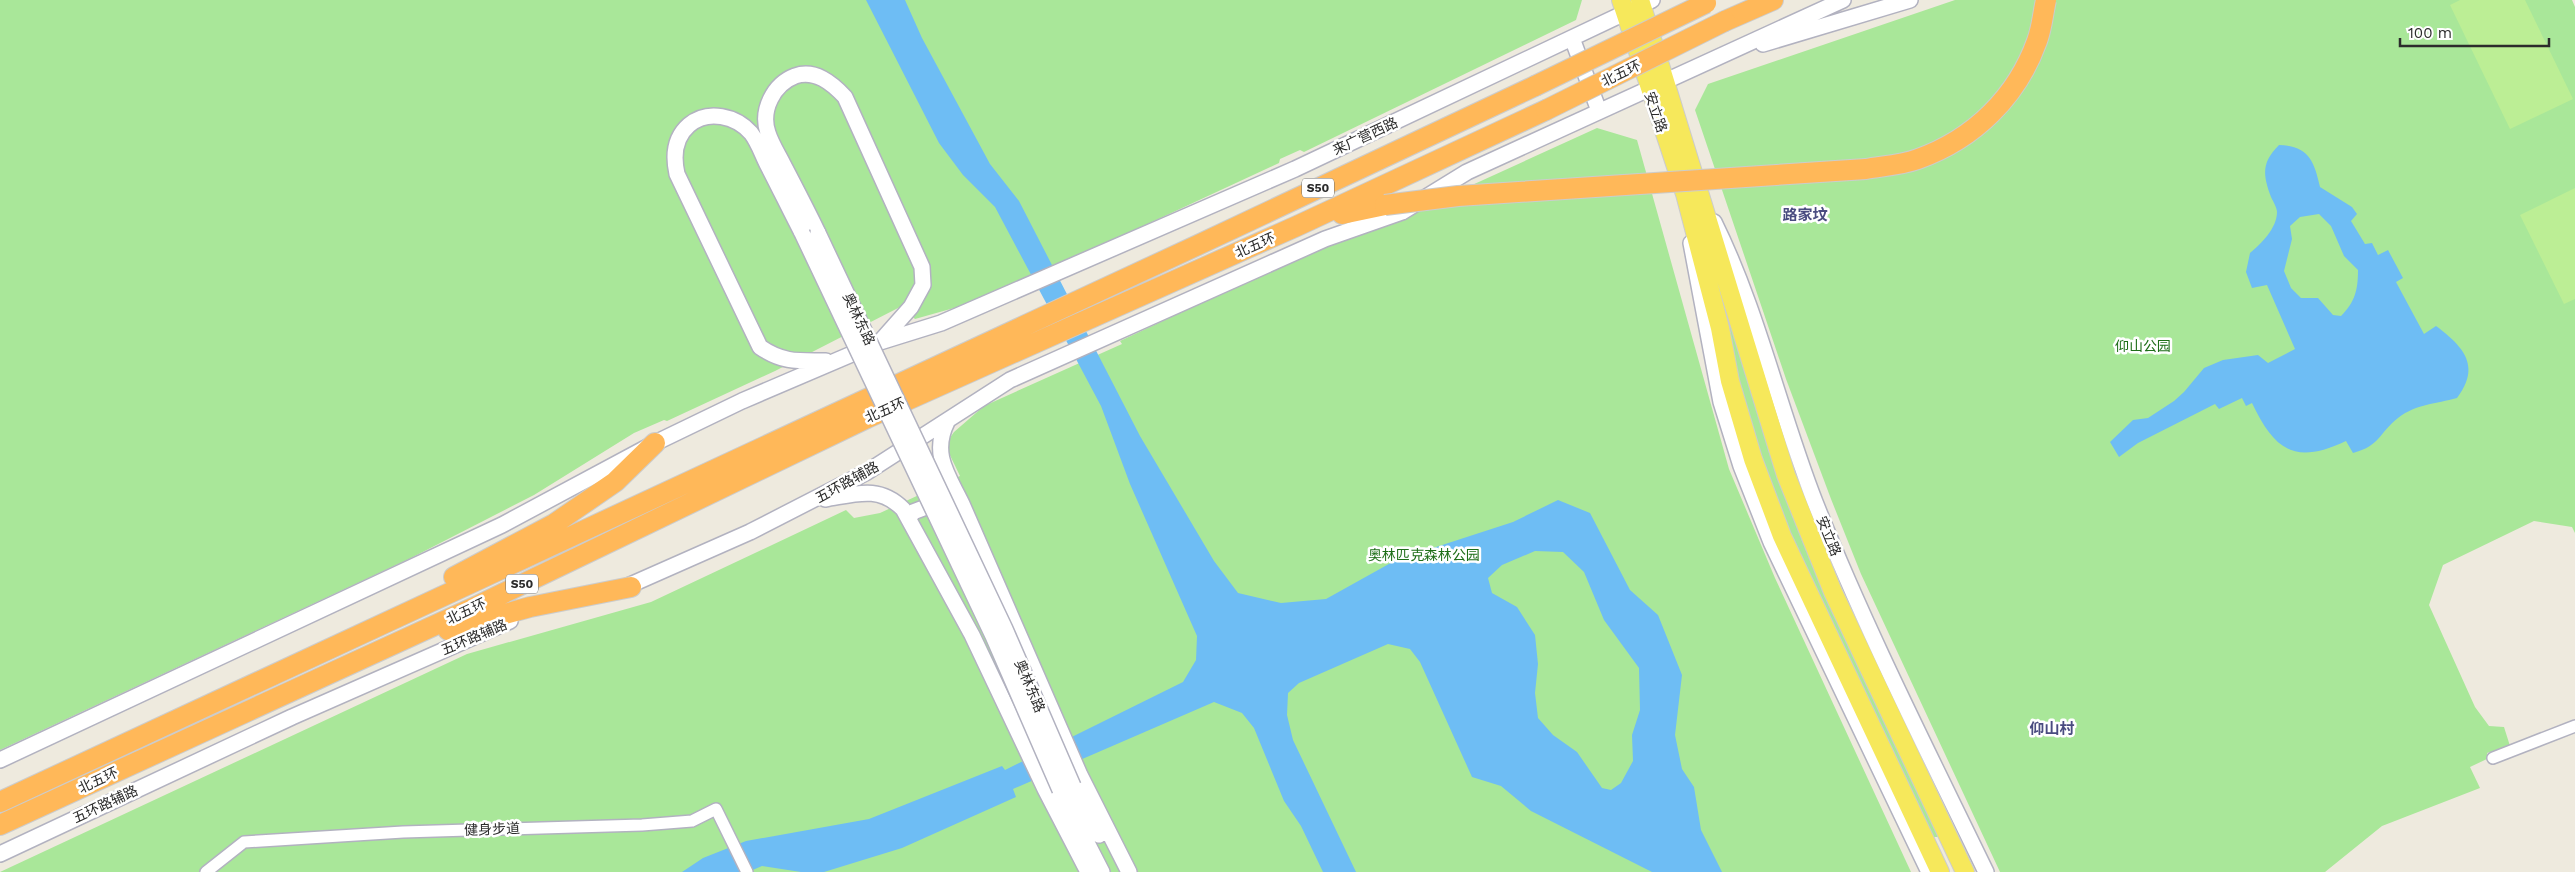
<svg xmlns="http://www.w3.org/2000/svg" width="2575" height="872" font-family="'Work Sans','Noto Sans SC',sans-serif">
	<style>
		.green { fill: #a9e799 }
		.pitch { fill: #bcee95 }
		.water { fill: #6ebdf4; fill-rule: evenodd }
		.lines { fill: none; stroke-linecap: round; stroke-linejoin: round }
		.street-casing { stroke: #b2b2c0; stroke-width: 14 }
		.secondary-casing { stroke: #b2b2c0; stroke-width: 18 }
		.primary-casing { stroke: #ccc; stroke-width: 20 }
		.highway-casing { stroke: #ccc; stroke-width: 22 }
		.street { stroke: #fff; stroke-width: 11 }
		.secondary { stroke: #fff; stroke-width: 15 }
		.primary { stroke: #f6e85b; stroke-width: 18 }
		.highway { stroke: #ffb859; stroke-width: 20 }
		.secondary-bridge-casing { stroke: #b2b2c0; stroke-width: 18; stroke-linecap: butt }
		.highway-bridge-casing { stroke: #ccc; stroke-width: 22; stroke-linecap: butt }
		.secondary-bridge { stroke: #fff; stroke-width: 15 }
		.highway-bridge { stroke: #ffb859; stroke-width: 20 }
		.labels { text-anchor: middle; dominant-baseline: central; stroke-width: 5; stroke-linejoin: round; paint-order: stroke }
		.shield { fill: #fff; stroke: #6b6b6b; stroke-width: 1 }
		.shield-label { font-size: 12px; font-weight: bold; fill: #2c2c2c }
		.street-label { font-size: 14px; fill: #2c2c2c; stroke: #fff }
		.park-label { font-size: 14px; fill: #1e6e18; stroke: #fff }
		.neighbourhood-label { font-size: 15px; font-weight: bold; fill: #4a4c80; stroke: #fff }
	</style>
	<rect width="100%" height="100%" fill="#eeeade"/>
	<path class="green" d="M0,0H1582L1576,20L1304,152L1300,150L1280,159L1279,163L986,299L915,319L902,306L775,371L667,421L664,420L634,433L534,495L409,559L0,750Z
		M1955,0H2572L2575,7V533L2572,527L2534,521L2443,565L2429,605L2475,707L2489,726L2504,727L2510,746L2487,753L2489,758L2470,767L2480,788L2382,826L2325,872H2000L1861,574L1831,499L1786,379L1695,110L1708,84Z
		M1597,128L1637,140L1729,469L1775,578L1911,872H0L467,654L651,602L846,510L854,518L880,513L960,476L945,445L954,432L984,406L1122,344L1120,341L1327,244L1426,206Z
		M1725,299L1773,449L1941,834L1937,837H1932L1787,528L1753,436L1736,370L1722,300Z"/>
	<path class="pitch" d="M2460,0H2525L2573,99L2510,129L2450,5Z
		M2575,188V299L2564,304L2520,215Z"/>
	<path class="water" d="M866,0H905L922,38L990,164L1019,201L1140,436L1214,561L1238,593L1281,603L1326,599L1396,560L1513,522L1558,500L1590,513L1630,590L1658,615L1682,675L1675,735L1682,769L1694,787L1701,830L1722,872H1652L1531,811L1501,786L1472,777L1420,662L1410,649L1388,644L1299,683L1288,693L1287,715L1293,740L1356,872H1323L1301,826L1284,801L1254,728L1242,713L1214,702L1013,789L1016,797L902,848L824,872H801L762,866L748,872H682L703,858L746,841L869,819L1002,766L1005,770L1183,682L1196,660L1197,636L1130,484L1101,406L995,207L963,175L939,143ZM1535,551L1563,552L1584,572L1604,620L1639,668L1640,710L1632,735L1633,761L1621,783L1611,790L1602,788L1577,752L1553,735L1538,718L1535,693L1538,664L1535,635L1517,607L1492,593L1488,578L1502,565Z
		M2279,145C2309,146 2314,161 2320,187L2352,207L2357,214L2351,221L2365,244L2372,243L2378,255L2388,250L2403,278L2396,282L2424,334L2436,326C2464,347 2481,366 2457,398C2436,404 2416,404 2398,418C2379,433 2380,446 2353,453L2346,441C2295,465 2275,451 2252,403L2246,406L2242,398L2219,409L2215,404L2138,443L2119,457L2110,442L2133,420L2148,418L2174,401L2184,392L2204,368L2223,360L2258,355L2268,363L2295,349L2267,285L2252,288L2246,272L2250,253C2261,244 2277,228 2277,212C2277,208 2273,201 2271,197C2263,175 2261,163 2279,145ZM2319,214L2331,226L2344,256L2358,270C2358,290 2355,302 2341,316L2333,315L2318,298H2301L2291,288L2284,271L2292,239L2290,226L2300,217Z"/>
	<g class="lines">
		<g class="street-casing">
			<path id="street" d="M2493,758L2575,726
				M206,872L244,842L403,832L642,825L692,821L716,809L747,872"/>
		</g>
		<g class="secondary-casing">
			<path id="secondary" d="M1572,38L1599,111
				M1763,44L1910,0
				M1714,222C1758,311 1779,410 1815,502C1865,628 1927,750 1986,872
				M802,233C790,210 779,187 767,164C762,154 758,142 751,133C736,116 708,109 689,125C674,138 673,156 677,174L760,347C783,363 799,361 826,361
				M818,233C807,210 795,187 783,164C778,154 771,143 768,133C760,110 774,84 795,76C815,69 832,83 845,97L922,267L923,285L911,307L880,342
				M1691,243L1721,402L1741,466L1771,542L1929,872
				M947,422C931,454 948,475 962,504L1080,775L1129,872
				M825,499C856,494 879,485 903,509L972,635L1045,789L1088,872
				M909,518L913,512L942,501
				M621,589L750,532L867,472L1010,380L1325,239L1402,212L1467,172L1843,0
				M0,760L502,525L655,443L742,401L880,342L941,323L1295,169L1652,0
				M1073,786L1099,835
				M1060,790L1102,872
				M0,854L292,717L510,621"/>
		</g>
		<g class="primary-casing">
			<path id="primary" d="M1621,0L1685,194L1720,328L1730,381L1753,459L1782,536L1940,872
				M1640,0L1786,475L1833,592L1965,872"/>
		</g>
		<g class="highway-casing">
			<path id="highway" d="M1725,21L1773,0
				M1342,214L1385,205
				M454,577L554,524L615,482L655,443
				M448,630L530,607L631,587
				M0,802L1198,245L1535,86
				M0,825L479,605L867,418L1297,226L1546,110"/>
		</g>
		<use href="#street" class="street"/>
		<use href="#secondary" class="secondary"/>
		<use href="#primary" class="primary"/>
		<use href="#highway" class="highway"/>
		<g class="secondary-bridge-casing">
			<path id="secondary-bridge" d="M802,233L993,636L1060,790
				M818,233L1005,629L1073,786"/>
		</g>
		<g class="highway-bridge-casing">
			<path id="highway-bridge" d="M1535,86L1706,3
				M1546,110L1725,21
				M1385,205L1458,196L1866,169C1883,166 1902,165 1918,159C1974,139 2017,97 2037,41C2042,28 2043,13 2046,0"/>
		</g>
		<use href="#secondary-bridge" class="secondary-bridge"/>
		<use href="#highway-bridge" class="highway-bridge"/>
	</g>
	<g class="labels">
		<g class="shield">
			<rect x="1302" y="178.5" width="32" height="19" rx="4"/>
			<rect x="506" y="574.5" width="32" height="19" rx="4"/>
		</g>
		<g class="shield-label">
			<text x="1318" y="188">S50</text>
			<text x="522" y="584">S50</text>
		</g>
		<g class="street-label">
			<text transform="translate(1621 73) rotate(-26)">北五环</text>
			<text transform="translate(1656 112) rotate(71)">安立路</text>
			<text transform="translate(1365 136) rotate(-25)">来广营西路</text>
			<text transform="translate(1255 245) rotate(-24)">北五环</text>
			<text transform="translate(859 319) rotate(65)">奥林东路</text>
			<text transform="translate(885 410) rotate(-24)">北五环</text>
			<text transform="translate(847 482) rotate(-29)">五环路辅路</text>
			<text transform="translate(1829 536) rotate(68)">安立路</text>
			<text transform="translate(466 611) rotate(-25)">北五环</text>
			<text transform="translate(474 637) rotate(-23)">五环路辅路</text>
			<text transform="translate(1030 686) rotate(67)">奥林东路</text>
			<text transform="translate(98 780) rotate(-25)">北五环</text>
			<text transform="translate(105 804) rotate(-25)">五环路辅路</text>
			<text transform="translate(492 829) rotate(-2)">健身步道</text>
		</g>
		<g class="park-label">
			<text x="2143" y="346">仰山公园</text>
			<text x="1424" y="555">奥林匹克森林公园</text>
		</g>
		<g class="neighbourhood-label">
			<text x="1805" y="215">路家坟</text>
			<text x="2052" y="729">仰山村</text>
		</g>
	</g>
	<path d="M2400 38v8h149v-8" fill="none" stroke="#2c2c2c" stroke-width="2.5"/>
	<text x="2408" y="38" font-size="15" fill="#2c2c2c" stroke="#ffffff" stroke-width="4" paint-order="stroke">100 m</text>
</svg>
